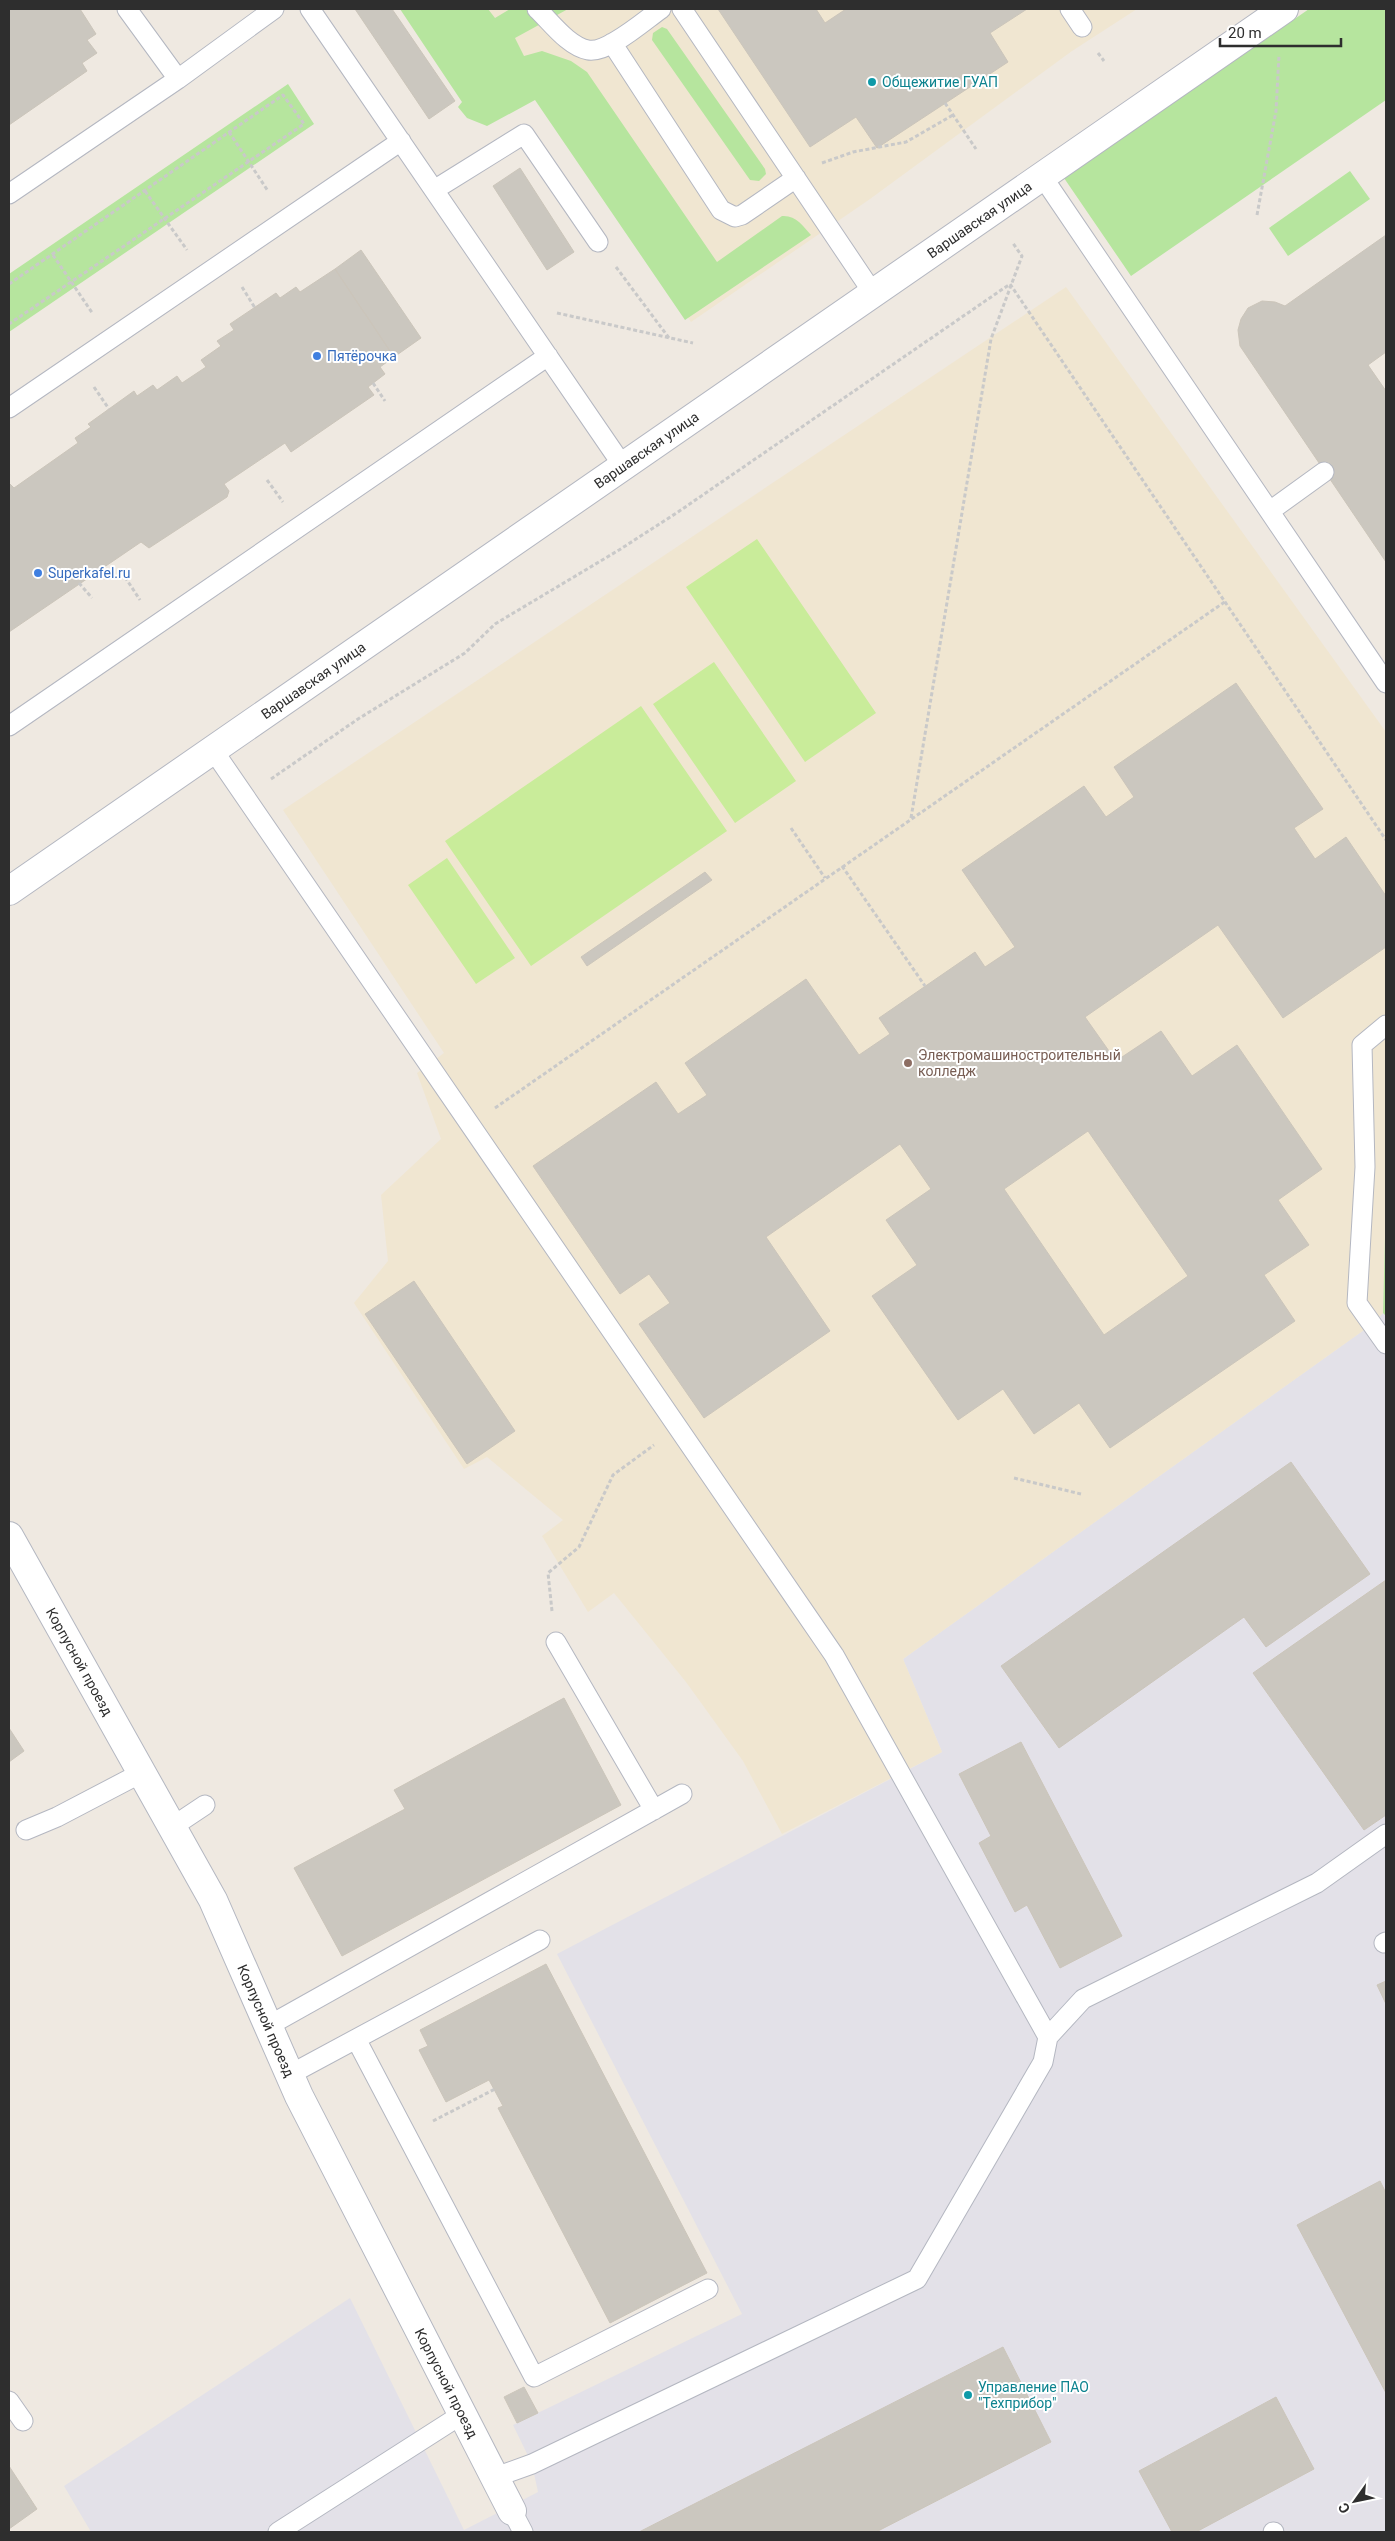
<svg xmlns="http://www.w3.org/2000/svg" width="1395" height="2541" font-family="Roboto,sans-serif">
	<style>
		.industrial { fill: #e3e1e8 }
		.education { fill: #f0e6d1 }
		.green { fill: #b6e59e }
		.pitch { fill: #c9ec9a }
		.building { fill: #cbc7bf; stroke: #cbc5ba; fill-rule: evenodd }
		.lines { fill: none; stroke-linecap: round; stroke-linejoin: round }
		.service-casing { stroke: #b4b7c1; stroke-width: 21 }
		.minor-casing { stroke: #b4b7c1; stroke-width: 30 }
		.path { stroke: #c9c9c9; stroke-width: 3; stroke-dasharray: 4 2.5; stroke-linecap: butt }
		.service { stroke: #fff; stroke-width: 19 }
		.minor { stroke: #fff; stroke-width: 28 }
		.culture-dot { fill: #0f9aa8; stroke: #fff; stroke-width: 2 }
		.shop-dot { fill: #3f7fe0; stroke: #fff; stroke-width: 2 }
		.education-dot { fill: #8d6e63; stroke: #fff; stroke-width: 2 }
		.labels { text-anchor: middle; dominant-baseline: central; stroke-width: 4; stroke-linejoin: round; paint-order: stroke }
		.culture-label { font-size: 14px; fill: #0d838f; stroke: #fff; text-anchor: start }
		.street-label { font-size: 14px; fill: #2e2e2e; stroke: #fff }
		.shop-label { font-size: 14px; fill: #366cbe; stroke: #fff; text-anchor: start }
		.education-label { font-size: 14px; fill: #785e54; stroke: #fff; text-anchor: start }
	</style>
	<rect width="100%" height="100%" fill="#efe9e1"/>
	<path class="industrial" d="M1386,1200V2532H91L64,2486L350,2298L464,2530L538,2492L532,2464L513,2425L742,2314L557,1954L942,1752L903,1659L1371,1325L1383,1313Z"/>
	<path class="education" d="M482,9H1137L1072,51L870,199L691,322L639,247Z
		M1066,287L1386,732V1200L1383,1313L1371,1325L903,1659L942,1752L782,1834L743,1761L686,1682L614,1593L588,1612L542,1536L563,1520L487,1457L464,1469L354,1303L388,1261L381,1195L441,1139L417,1073L444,1053L283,810Z"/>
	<path class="green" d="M400,9H488L495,18L510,9H568L515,38L524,56L542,51L571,61L587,72L717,262L782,216C796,215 803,226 811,235L685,320L535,100L487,126L467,118L458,107L462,102Z
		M1309,9H1386V100L1131,276L1064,178Z
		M662,27L667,29L765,169L766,174L759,181L750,180L652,40L653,33Z
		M288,84L314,124L9,332V274Z
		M1350,171L1370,199L1288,256L1269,228Z
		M1386,1200V1316L1383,1313Z"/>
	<path class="pitch" d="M757,539L876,713L805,762L686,587Z
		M714,662L796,781L735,823L653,704Z
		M641,706L727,831L531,966L445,841Z
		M447,858L515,958L476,984L408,885Z"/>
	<path class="building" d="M9,9H80L96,34L87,40L97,53L82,63L87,71L9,125Z
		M355,9H392L455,101L429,119Z
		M718,9H816L825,23L846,9H1027L990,33L1008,62L877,148L856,117L810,147Z
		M520,168L574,252L547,270L493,186Z
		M1386,235V352L1368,365L1386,391V562L1240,346L1238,330L1241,319L1248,308L1262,301L1275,302L1285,306Z
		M361,250L421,338L394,357L335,269Z
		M335,269L394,357L380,367L385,374L368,387L374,395L291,452L285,443L224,484L229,491L227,497L149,548L141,542L9,632V483L14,488L78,443L75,438L91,427L88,424L134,391L137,396L153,385L157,390L177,376L182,383L206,367L201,360L221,346L217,341L234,330L230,324L276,293L280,298L296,287L300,292Z
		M1236,683L1323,809L1294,828L1315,859L1346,837L1386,896V947L1283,1018L1218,925L1085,1017L1116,1061L1161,1031L1192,1076L1237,1045L1322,1169L1278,1200L1309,1245L1264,1275L1295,1321L1110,1448L1079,1403L1034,1434L1003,1389L958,1420L872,1296L917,1265L886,1220L931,1189L900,1144L766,1237L830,1331L704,1418L639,1324L670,1303L649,1274L620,1294L533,1166L656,1082L678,1114L707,1095L685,1063L806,979L859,1055L890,1034L879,1018L975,952L985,967L1015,947L962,870L1084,786L1106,817L1134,797L1114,767ZM1088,1131L1188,1276L1104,1335L1004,1189Z
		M705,872L712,880L587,966L581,957Z
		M414,1281L515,1431L467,1464L365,1314Z
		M1291,1462L1370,1574L1266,1647L1244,1617L1059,1748L1001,1666Z
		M1386,1580V1815L1364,1830L1253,1673Z
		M564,1698L621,1805L342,1956L294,1868L405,1809L394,1790Z
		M9,1728L24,1751L9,1762Z
		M1021,1742L1122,1936L1060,1968L1027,1905L1015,1912L979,1843L991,1836L959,1774Z
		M546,1964L707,2273L610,2323L498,2108L503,2106L489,2080L446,2102L419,2050L428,2046L420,2030Z
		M1386,1981V2004L1377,1985Z
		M1380,2181L1386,2193V2393L1297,2225Z
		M1003,2347L1051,2442L876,2532H639Z
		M524,2387L538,2413L517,2423L504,2397Z
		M1276,2397L1314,2469L1196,2532H1172L1139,2471Z
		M9,2466L37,2509L9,2529Z"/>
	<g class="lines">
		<g class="service-casing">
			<path id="service" d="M127,9L178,79
				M310,9L623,466
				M537,9C551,22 568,46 588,50C607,54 645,20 661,9
				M682,9L873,293
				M1070,9L1082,27
				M612,43L721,210L735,217L742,215L796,178
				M1042,176L1386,683
				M434,190L524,134L598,242
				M9,194L178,79L274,9
				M9,408L401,141
				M1270,511L1324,472
				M9,726L548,356
				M213,750L834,1655L1048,2037L1043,2062L917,2279L532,2464L496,2477
				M1386,1025L1362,1045L1365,1167L1357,1303L1386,1344
				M556,1642L654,1810
				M172,1827L205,1805
				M26,1830L57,1817L143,1772
				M1384,1943L1386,1942
				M268,2026L682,1794
				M1048,2037L1083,1999L1317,1883L1386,1834
				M356,2039L534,2377L708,2289
				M289,2075L540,1940
				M9,2401L23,2421
				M512,2511L523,2532
				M278,2532L464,2413
				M1273,2532H1274"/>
		</g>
		<g class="minor-casing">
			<g id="minor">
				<path id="s1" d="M9,891L1284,9"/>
				<path id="s2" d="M9,1536L213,1900L299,2096L512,2511"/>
			</g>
		</g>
		<path class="path" d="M1098,53L1104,61
			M945,103L976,149
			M229,132L268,191
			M822,163L853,152L906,142L953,115
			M145,191L187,250
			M1257,215L1276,111L1279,55
			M53,255L93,314
			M616,267L669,338
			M9,284L283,95L304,124L9,324
			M242,287L255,308
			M557,313L693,343
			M373,383L385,401
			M94,387L109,409
			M267,480L283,502
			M125,577L140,600
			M79,583L92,598
			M271,779L358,719L465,653L495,624L619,550L678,512L1010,284L1386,840
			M911,818L991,339L1022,256L1012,242
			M791,828L825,878
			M842,866L925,986
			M495,1108L1226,601
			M1014,1478L1081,1494
			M552,1611L548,1573L579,1547L613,1475L654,1445
			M433,2121L495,2089"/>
		<use href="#service" class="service"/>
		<use href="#minor" class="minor"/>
	</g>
	<g class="culture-dot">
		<circle cx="872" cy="82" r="5"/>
		<circle cx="968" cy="2395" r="5"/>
	</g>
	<g class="shop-dot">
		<circle cx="317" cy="356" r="5"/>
		<circle cx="38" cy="573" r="5"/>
	</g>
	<circle class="education-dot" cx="908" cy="1063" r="5"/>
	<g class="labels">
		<g class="culture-label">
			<text x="882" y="82">Общежитие ГУАП</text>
			<text x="978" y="2387">Управление ПАО<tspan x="978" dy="16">"Техприбор"</tspan></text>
		</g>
		<g class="street-label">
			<text stroke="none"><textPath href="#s1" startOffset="1180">Варшавская улица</textPath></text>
			<text stroke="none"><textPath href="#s1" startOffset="775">Варшавская улица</textPath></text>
			<text stroke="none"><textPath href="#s1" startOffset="370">Варшавская улица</textPath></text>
			<text stroke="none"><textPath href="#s2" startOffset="144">Корпусной проезд</textPath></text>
			<text stroke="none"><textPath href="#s2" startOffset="549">Корпусной проезд</textPath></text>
			<text stroke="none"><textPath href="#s2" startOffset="954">Корпусной проезд</textPath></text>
		</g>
		<g class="shop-label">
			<text x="327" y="356">Пятёрочка</text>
			<text x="48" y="573">Superkafel.ru</text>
		</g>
		<g class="education-label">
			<text x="918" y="1055">Электромашиностроительный<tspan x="918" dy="16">колледж</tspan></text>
		</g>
	</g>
	<rect width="1395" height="2541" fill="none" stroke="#2e2e2e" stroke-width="20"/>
	<g transform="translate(1355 2501) rotate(237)" stroke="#ffffff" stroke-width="4" paint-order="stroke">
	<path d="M0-4L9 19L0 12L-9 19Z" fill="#2e2e2e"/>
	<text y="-8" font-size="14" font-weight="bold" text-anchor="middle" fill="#2e2e2e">С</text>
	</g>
	<path d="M1220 38v8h121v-8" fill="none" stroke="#2e2e2e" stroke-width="2.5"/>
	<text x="1228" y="38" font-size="15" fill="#2e2e2e" stroke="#ffffff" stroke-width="4" paint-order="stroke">20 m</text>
</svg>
